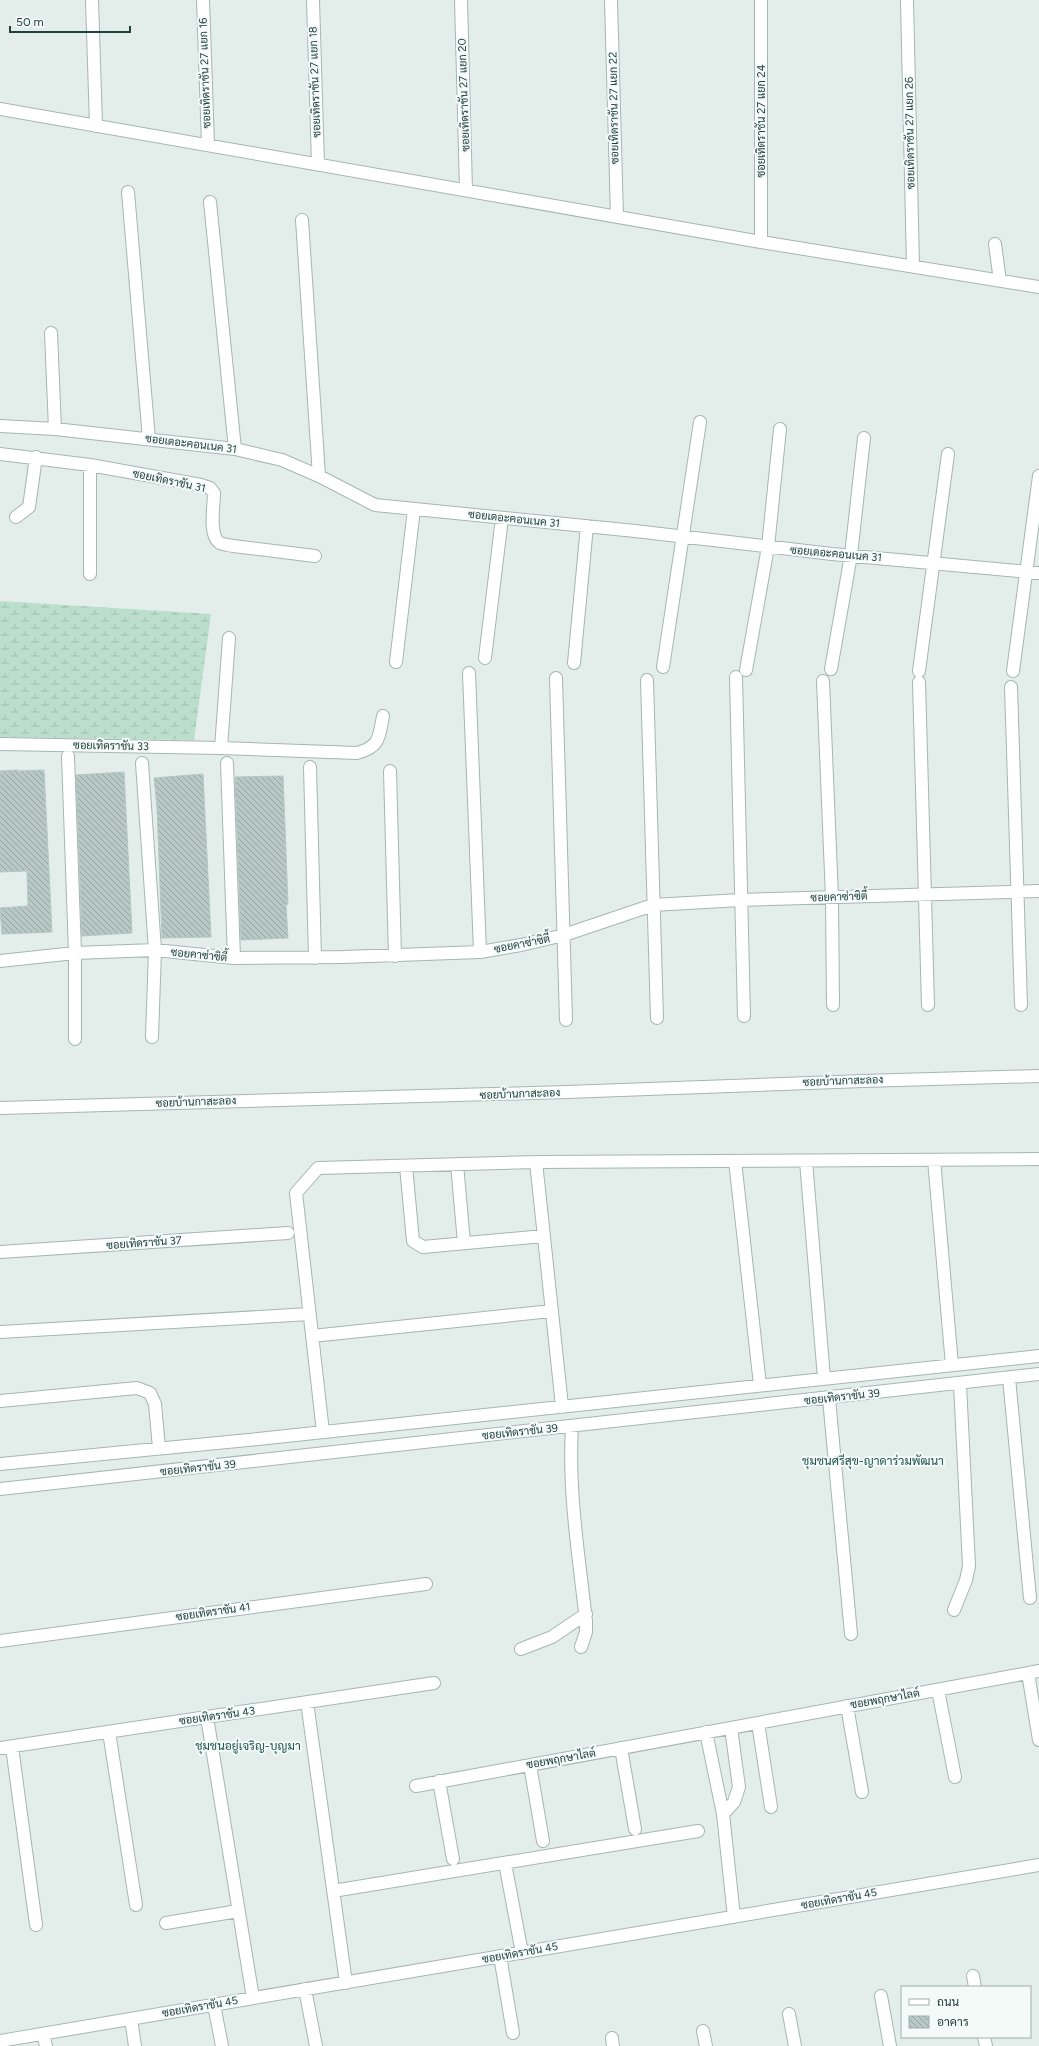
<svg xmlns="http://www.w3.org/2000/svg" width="1039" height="2046" font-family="Figtree,Sarabun,sans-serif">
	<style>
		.wetland { fill: url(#wetland-marsh) }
		.building { fill: url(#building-back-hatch); stroke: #b5c8c3 }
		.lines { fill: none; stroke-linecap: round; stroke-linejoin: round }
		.minor-casing { stroke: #a5b6b3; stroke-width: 14 }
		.minor { stroke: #fff; stroke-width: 12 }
		.labels { text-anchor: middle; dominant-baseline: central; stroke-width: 4; stroke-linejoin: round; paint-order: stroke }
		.street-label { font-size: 11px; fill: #22403d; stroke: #f4faf8 }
		.neighbourhood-label { font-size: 12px; fill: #1d5350; stroke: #f4faf8 }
	</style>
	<defs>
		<pattern id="wetland-marsh" width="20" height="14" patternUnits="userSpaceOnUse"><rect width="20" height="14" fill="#bbdfcc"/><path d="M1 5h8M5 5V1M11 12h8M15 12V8" fill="none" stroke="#a0c0b0"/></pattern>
		<pattern id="building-back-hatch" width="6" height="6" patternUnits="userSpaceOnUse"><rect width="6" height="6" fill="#b8c8c4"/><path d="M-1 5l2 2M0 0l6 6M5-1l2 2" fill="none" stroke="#95a4a0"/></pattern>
	</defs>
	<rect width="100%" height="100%" fill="#e3eeeb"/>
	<path class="wetland" d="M0,601L211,614L194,740L0,737Z"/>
	<path class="building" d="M18,770V771L44,770L52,932L2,934L0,908L28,906L27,871L0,872V771Z
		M124,772L132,933L82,936L76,775Z
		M203,774L211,937L162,938L157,807L154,778Z
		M283,776L288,904L286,905L288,938L241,940L235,777Z"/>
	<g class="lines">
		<g class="minor-casing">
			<path id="minor" d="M92,0L96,126
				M203,0L208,145
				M313,0L318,164
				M461,0L466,190
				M611,0L617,217
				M761,0V242
				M907,0L913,266
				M0,109L761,242L1039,287
				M128,192L149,439
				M210,202L235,449
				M302,220L319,476
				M995,244L1000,281
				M51,333L55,429
				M0,426L55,429L235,449L282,460L319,476L375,505L635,531L832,554L1039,573
				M0,454L90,465L201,485L210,488L214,493C214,506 208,536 220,543C224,545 229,545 233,546L315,556
				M16,517L29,507L36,457
				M90,574V465
				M485,658L502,518
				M396,662L414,509
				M574,663L587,526
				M663,667L700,422
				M831,669L851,555L864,438
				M746,670L768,547L780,429
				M919,671L948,454
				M1013,671L1039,476
				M469,673L480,952
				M736,677L744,1016
				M556,678L566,1020
				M647,680L657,1018
				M823,681L832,898L833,1005
				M919,682L928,1005
				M1011,687L1021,1005
				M0,744L221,748L357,753C380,747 379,737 383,716
				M221,748L229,638
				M68,756L75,953V1039
				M142,763L155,950L152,1037
				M227,763L234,958
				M310,767L315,958
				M390,771L395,956
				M0,961L75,953L155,950L234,958L343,957L480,952L521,945L564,935L653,905L740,900L1039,891
				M0,1108L567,1092L863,1081L1039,1076
				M934,1160L952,1365
				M735,1161L760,1385
				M806,1161L824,1378
				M536,1162L562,1406
				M457,1164L464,1243
				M406,1166L413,1241L423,1247L544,1236
				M0,1252L288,1233
				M0,1332L310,1314
				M312,1336L552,1311
				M1009,1378L1030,1598
				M829,1399L851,1634
				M0,1401L137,1388L150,1393L155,1404L159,1448
				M572,1427C568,1492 579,1557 586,1621V1632L581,1647
				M323,1432L296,1193L318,1168L536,1162L1039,1159
				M0,1464L258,1439L1039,1356
				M0,1489L1039,1374
				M954,1610L966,1580L969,1566L960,1384
				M0,1641L426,1584
				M521,1649L552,1637L586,1614
				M1028,1673L1039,1740
				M938,1690L955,1777
				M307,1702L346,1983
				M847,1706L862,1792
				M207,1717L253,1998
				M758,1723L771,1807
				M109,1732L136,1905
				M706,1732L723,1814L734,1917
				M12,1747L36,1925
				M0,1748L434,1683
				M621,1748L635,1829
				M530,1765L543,1841
				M439,1781L453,1859
				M416,1786L1039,1671
				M723,1814L734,1802L739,1787L731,1728
				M505,1863L522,1953
				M333,1891L698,1831
				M166,1923L238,1911
				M500,1956L513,2033
				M973,1976L975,1987
				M305,1989L316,2046
				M881,1996L890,2046
				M214,2005L222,2046
				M789,2014L795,2046
				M131,2019L135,2046
				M703,2031L706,2046
				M43,2034L46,2046
				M984,2037L986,2046
				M612,2038L613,2046
				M0,2041L1039,1865"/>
		</g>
		<use href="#minor" class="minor"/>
	</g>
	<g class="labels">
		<g class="street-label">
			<text transform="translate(205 73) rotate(-92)">ซอยเทิดราชัน 27 แยก 16</text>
			<text transform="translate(315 82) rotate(-92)">ซอยเทิดราชัน 27 แยก 18</text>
			<text transform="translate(464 95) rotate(-92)">ซอยเทิดราชัน 27 แยก 20</text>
			<text transform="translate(614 108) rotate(-91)">ซอยเทิดราชัน 27 แยก 22</text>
			<text transform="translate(761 121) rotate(-90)">ซอยเทิดราชัน 27 แยก 24</text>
			<text transform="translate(910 133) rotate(-91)">ซอยเทิดราชัน 27 แยก 26</text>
			<text transform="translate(191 444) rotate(7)">ซอยเดอะคอนเนค 31</text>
			<text transform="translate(169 481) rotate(12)">ซอยเทิดราชัน 31</text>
			<text transform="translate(514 519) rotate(6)">ซอยเดอะคอนเนค 31</text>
			<text transform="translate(836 554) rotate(5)">ซอยเดอะคอนเนค 31</text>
			<text transform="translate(111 746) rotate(1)">ซอยเทิดราชัน 33</text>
			<text transform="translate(839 897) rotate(-2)">ซอยคาซ่าซิตี้</text>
			<text transform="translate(522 944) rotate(-11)">ซอยคาซ่าซิตี้</text>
			<text transform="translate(199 955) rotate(6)">ซอยคาซ่าซิตี้</text>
			<text transform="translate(843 1081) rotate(-2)">ซอยบ้านกาสะลอง</text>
			<text transform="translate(520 1094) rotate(-2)">ซอยบ้านกาสะลอง</text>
			<text transform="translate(196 1102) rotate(-2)">ซอยบ้านกาสะลอง</text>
			<text transform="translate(144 1243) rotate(-4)">ซอยเทิดราชัน 37</text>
			<text transform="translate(842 1397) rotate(-6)">ซอยเทิดราชัน 39</text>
			<text transform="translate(520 1432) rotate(-6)">ซอยเทิดราชัน 39</text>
			<text transform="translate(198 1468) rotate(-6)">ซอยเทิดราชัน 39</text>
			<text transform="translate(213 1612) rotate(-8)">ซอยเทิดราชัน 41</text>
			<text transform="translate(885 1699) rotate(-10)">ซอยพฤกษาไลต์</text>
			<text transform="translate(217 1716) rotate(-8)">ซอยเทิดราชัน 43</text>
			<text transform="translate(561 1759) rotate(-10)">ซอยพฤกษาไลต์</text>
			<text transform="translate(839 1899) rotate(-10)">ซอยเทิดราชัน 45</text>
			<text transform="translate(520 1953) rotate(-10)">ซอยเทิดราชัน 45</text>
			<text transform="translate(200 2007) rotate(-10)">ซอยเทิดราชัน 45</text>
		</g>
		<g class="neighbourhood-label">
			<text x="873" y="1461">ชุมชนศรีสุข-ญาดาร่วมพัฒนา</text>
			<text x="248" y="1746">ชุมชนอยู่เจริญ-บุญมา</text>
		</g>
	</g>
	<rect x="901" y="1986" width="130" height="52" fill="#f4faf8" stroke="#a0b0ad"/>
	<rect x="909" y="1999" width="20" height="6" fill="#ffffff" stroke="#a0b0ad"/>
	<text x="937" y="2006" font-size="12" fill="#22403d">ถนน</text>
	<rect x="909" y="2016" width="20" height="12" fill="url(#building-back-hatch)" stroke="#a0b0ad"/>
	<text x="937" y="2026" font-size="12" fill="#22403d">อาคาร</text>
	<path d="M10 26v6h120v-6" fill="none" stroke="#22403d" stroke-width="2"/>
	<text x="16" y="26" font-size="12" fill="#22403d" stroke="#f4faf8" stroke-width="3" paint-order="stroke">50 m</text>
</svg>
